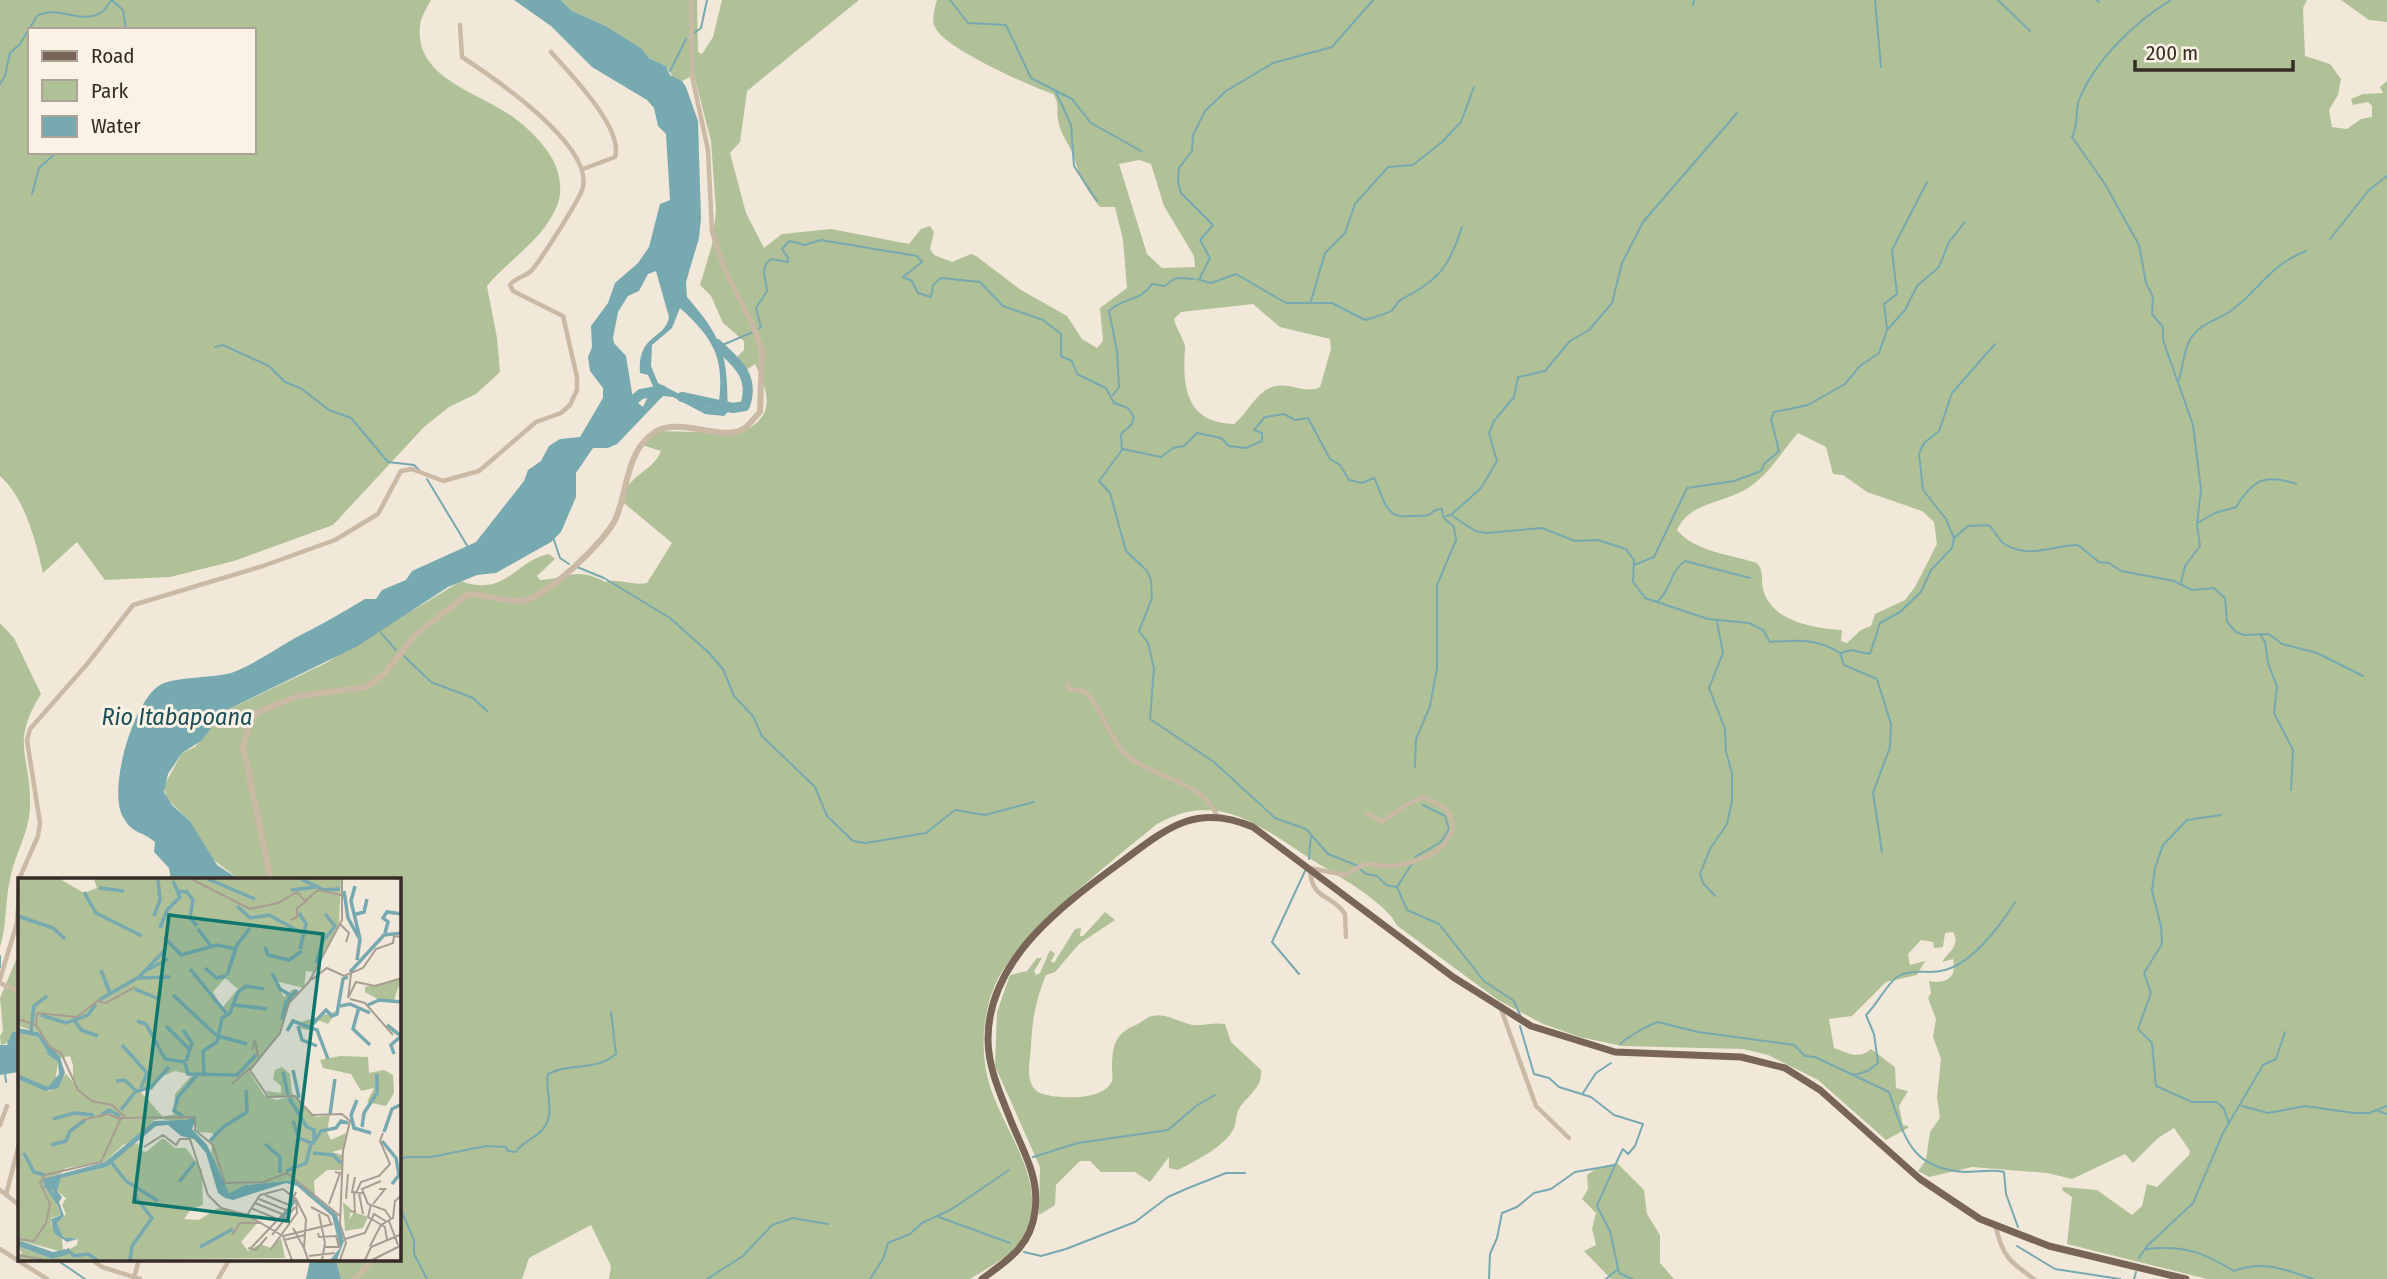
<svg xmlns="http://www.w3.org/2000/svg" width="2387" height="1279" font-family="'Fira Sans Condensed',sans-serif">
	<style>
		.green { fill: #b0c198; fill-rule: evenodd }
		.water { fill: #77a9b0; fill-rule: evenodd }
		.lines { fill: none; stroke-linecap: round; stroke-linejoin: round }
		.stream { stroke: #77a9b0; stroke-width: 2 }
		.river { stroke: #77a9b0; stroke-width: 10 }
		.minor { stroke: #cab9a4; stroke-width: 4.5 }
		.tertiary { stroke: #cab9a4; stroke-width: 6 }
		.primary { stroke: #786557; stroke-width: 7 }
		.labels { text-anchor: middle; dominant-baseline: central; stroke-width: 6; stroke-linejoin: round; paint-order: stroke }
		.water-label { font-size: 24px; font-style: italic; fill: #1b4f58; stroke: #faf2e5 }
		.inset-river { fill: none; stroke: #77a9b0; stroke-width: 3.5 }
		.inset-road { fill: none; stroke: #a79d91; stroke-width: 2 }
		.view { fill: #0f766e; fill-opacity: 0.15; stroke: #0f766e; stroke-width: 3.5 }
		.inset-edge { fill: none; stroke: #362c26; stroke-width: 3.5 }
	</style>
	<rect width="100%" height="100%" fill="#f2e8d9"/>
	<path class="green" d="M0,0H431C427,7 421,17 420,25C414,79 479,92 513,117C528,128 543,142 553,160C560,174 563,191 557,206C543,240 509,259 487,286L497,338L500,372L476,394L449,407L424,427L333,525L234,561L170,577L105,580L77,542L43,573C36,542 25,498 0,476ZM30,30H254V152H30Z
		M561,0H697L698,52L702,54L713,37L722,0H859L747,91L740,142L730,153L746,213L764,248L782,234L831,229L909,244L921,229L930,226L934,232L930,249L934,255L952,262L971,254L976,256L1021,290L1067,316L1082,339L1097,348L1103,341L1100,308L1127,288L1123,240L1115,207H1100C1088,192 1079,178 1075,160C1071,147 1060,134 1058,120C1056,109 1060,103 1053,94C1030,86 943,48 935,27C931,19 935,8 937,0H2307L2303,8L2305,56L2330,64L2341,79L2338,95L2329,110L2332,127L2347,129L2361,119L2372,117V106L2368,102L2353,105L2351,99L2363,94L2383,93L2380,87L2387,81V1279H2207L2067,1244L2072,1197L2062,1190L2063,1187L2097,1190L2132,1215L2142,1206L2147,1184L2157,1187L2189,1155L2190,1151L2174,1128L2158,1138L2133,1163L2125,1154L2072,1179L2047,1173L1972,1167L1929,1177L1918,1171L1926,1160L1930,1132L1940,1118L1937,1097L1941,1059L1933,1037L1936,1019L1928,998L1931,993L1929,981C1943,984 1958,980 1953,959L1942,962C1948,952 1961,946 1953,932L1945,933L1943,947L1934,948L1933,942L1921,940L1908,954L1910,965L1925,961L1917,975L1886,982L1852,1016L1829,1019L1834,1048C1848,1053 1859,1060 1871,1049L1895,1067L1896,1088L1908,1091L1899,1106L1903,1125L1908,1126V1128L1886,1140L1818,1080L1768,1055L1743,1049L1622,1046L1580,1037L1543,1024L1498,1000L1399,927C1394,923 1394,919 1390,915C1367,890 1330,872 1303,854C1254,822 1215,791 1157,824C1113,860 1016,936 995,985C984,1010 981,1043 986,1070C995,1126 1057,1182 1021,1240C1010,1258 987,1268 970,1279H609L611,1266L591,1225L529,1258L522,1279H341L336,1260H399V880H240L211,858L190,821L167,799L164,786L182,753L195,747L225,711L326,663L461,581C505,598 516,560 549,554L555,559L537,576L540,580C567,579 576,566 605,582C620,578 632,586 647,583L672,543L624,503C621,477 653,473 661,451L642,445L658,431L740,433C777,416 769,394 755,364L742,373L735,359L744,350V341L723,323L711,296L700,285L712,245L716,211L711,141L694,75L682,81L673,77L666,66L649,58L641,48L606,26L572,11ZM1139,160L1151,164L1164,206L1194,256L1195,267L1162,268L1147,254L1119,164ZM1253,304L1280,327L1330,339L1331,349L1320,387C1303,395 1288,380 1270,388C1255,394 1247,414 1234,424C1187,423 1182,388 1185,349C1186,342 1176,329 1174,319L1181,312ZM1798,433L1826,447L1833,474L1843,475L1867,492L1922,511L1934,522L1937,544L1915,587L1905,600L1875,614L1871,626L1861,630L1847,643L1841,641L1842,630C1815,628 1771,622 1763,589C1761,579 1764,571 1757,563C1730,554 1695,552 1677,530C1691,500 1726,504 1751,486C1771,472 1782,451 1798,433Z
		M2341,0H2387V22L2369,20Z
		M0,623L14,638L41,694C9,745 32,757 30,807C29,833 15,854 10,879C5,902 7,924 0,947Z
		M1105,912L1115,920L1079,944L1055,972L1046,975C1036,999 1032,1020 1031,1047C1030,1062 1023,1088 1043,1094C1059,1099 1104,1101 1112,1081C1113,1077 1112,1074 1112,1070C1112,1045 1115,1033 1138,1024C1142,1022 1147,1017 1152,1016C1165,1012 1180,1023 1193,1025C1203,1026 1214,1022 1225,1024L1231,1042L1261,1070C1263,1086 1249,1095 1240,1107C1235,1114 1237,1121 1234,1128C1225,1147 1195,1161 1178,1170L1169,1168V1157L1150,1182L1135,1172H1101L1090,1161H1080L1056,1185L1055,1205L1039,1215L1040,1167L995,1066L997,1012L1010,975L1027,971L1037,958H1042L1034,971L1036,975L1040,973L1050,950L1055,954L1051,961L1054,963L1075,929L1081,928L1080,936H1083Z
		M16,960L19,961V1031L12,1032L10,1042L1,1045L0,1036L3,1031L0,998Z
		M1617,1163L1644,1190L1647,1214L1660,1235V1263L1674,1279H1611L1584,1251L1596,1245L1592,1229L1596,1213L1582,1199L1588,1189L1587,1175L1597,1168Z"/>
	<path class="water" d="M514,0H561L572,11L606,26L641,48L649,58L666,66L670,75L682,81L686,87L698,121L701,219L699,238L686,282L687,297C725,341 727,355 728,412L724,416L705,414L673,397L663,396L617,444L608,448H593L576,473V497L561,532L551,542L496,573L477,575L448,587L356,647L225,711L201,741L182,753L168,774L164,792L172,805L190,821L217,865L240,880H171L169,868L154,852L155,842C141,830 133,835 123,817C107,789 134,700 160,685C175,676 213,679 234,672C256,663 274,650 295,638C319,626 342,613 365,599H376L382,590L406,580L412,571L476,542L524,481L528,470L541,461L549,446L560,439L580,437L603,398V388L590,371L588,357L592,347L591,326L608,303L615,283L638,263L649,247L660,204L670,200L666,134L658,126L654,108L647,100L592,67L551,26ZM656,271L669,317C665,340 637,334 640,373L648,375L653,386L643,407L633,399L626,356L614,343L613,338L618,312L628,296L639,291L648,274ZM680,308C717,341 725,362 718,409L704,407L658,383L651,366L652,345L672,328Z
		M19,1031V1072L0,1075V1045H7L12,1032Z
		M310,1260H336L341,1279H306Z"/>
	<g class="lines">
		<path class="stream" d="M950,0L968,23L1006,25L1031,78L1072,99L1091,123L1141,151
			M1875,0L1881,67
			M1998,0L2030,31
			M2096,0L2099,2
			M2171,0C2135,22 2095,60 2079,100C2075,111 2079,124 2072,137L2105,184L2139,245L2146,283L2153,297L2152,314L2163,327V340L2193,425L2201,490L2197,524L2200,546L2185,566L2181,583
			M113,1L123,10L126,30
			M1693,5L1694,0
			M694,33L701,28L707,0
			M670,71L686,39
			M0,84L5,76L10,53L20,44L37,16C57,4 82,26 102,12C107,9 107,4 112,0
			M1056,92L1071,125L1074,166L1097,201
			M32,194L39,168L57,152
			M2330,239L2369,190L2387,176
			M1200,278L1210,258L1200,240L1213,225L1181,193L1178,182L1179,168L1192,151L1193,135L1205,111L1226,91L1273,63L1332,47L1373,0
			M1197,279L1211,283L1236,274L1286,303H1332L1365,320C1373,317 1384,315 1391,311C1396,307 1396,302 1402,299C1439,280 1449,267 1462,227
			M1311,301L1325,253L1345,233L1355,204L1388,167L1413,165L1442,142L1461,122L1474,87
			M758,329L761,327L756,308L767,291C766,277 759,269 771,259L788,262V258L782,249L789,241L805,245L821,240L917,256L922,262L903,277L912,281L918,293L931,297L933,285L941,278L980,282L1003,306L1043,320L1061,334V356L1072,361L1077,374L1106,388L1114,403L1128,408L1134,417L1132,424L1121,434L1122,450L1099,481L1110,493L1126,551L1147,571L1151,580L1152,598L1139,631L1148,643L1154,668L1150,719L1214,762L1275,818L1306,829L1328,854L1358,866
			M1887,329L1884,304L1897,294L1892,250L1927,182
			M720,346L753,332
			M215,347L223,345L269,366L285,382L302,389L329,410L351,418L388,462L414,465L419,470
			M2178,382C2183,370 2183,351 2190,340C2200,323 2214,322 2229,312C2259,292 2267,266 2306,251
			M1113,395L1119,387L1117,351L1109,311C1123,297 1140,302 1152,284L1165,286C1176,275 1180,278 1194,279
			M1123,449L1161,457L1173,448L1184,446L1197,433L1221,438L1229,446L1246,448L1262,441V433L1254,430L1265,417L1284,414L1295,420L1308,418L1330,459L1340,465L1349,480L1362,483L1374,478C1385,498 1383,520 1411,516C1416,516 1423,516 1428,515C1435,512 1434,508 1442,509L1443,517L1454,527L1456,540L1437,585V668L1430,706L1416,739L1415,767
			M427,479L468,547
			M1451,515L1475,531L1486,533L1542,528L1575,541L1598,540L1626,549L1634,560L1633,582L1645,598L1708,619L1749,623L1763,630L1770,642C1796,640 1817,638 1840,653L1844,665L1877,679L1891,724L1890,747L1873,793L1882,852
			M1446,516L1451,515L1481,488L1497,461L1489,433L1494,421L1514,397L1518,377L1545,371L1570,341L1589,330L1612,303L1622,263L1643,222L1737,113
			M2199,522L2215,513L2236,507C2253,480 2264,473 2296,484
			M1954,538L1968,526L1988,525C1996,530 1997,540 2006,545C2032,559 2052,545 2078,545L2099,562L2109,563L2121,571L2174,581L2192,590L2214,588L2225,598L2227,622L2236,632L2244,635L2269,634L2282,644L2317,653L2363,676
			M554,540L560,558L569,564
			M1634,565L1654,557L1687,488L1734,481L1761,471L1764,464L1779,451L1771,419L1774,412L1808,405L1845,384L1860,366L1879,353L1887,330L1905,310L1917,286L1939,267L1949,242L1965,222
			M577,567L604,578L670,618L708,652L723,669L734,696L753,716L762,736L815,787L827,816L853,841L865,843L926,833L955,810L985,815L1034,802
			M1658,601C1672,589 1669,572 1685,561L1750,578
			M381,633L396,650
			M2260,634L2265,642L2268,663L2277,687L2274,713L2293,750L2291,790
			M1841,653L1851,650L1870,654L1880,623L1900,612L1921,592L1931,570L1952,548L1954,538L1946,519L1923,490L1919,454L1924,443L1939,431L1952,393L1995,344
			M404,656L431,682L473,698L488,712
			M2221,815L2187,820L2163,845L2155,868L2152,891L2161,926L2162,944L2144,973L2151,993L2138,1029L2152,1043L2156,1086L2192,1102H2217L2224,1109L2229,1124
			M1415,857L1441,842L1449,829L1445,816L1423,805
			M1309,859L1311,834
			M1413,862L1397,887L1407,910L1439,924L1484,981L1514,1001L1521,1017
			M1360,869L1366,874L1377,876L1386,885L1396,887
			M1715,896L1703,883L1700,874L1710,849L1727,824L1732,801V773L1726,752L1725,729L1709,688L1723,653L1717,622
			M0,956V967
			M1299,974L1272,942L1305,871
			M1520,1026L1534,1074L1549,1078L1559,1087L1591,1097L1614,1115L1643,1124L1635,1146L1628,1154L1623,1149C1621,1152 1600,1198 1597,1206L1610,1231L1619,1273L1632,1279
			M1620,1044C1626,1038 1650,1024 1658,1022L1698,1032L1794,1045L1805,1056L1815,1057L1889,1092C1905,1138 1910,1169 1966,1172C1978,1172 1993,1169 2004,1172L2006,1194L2018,1227
			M5,1073L6,1082
			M1854,1075L1868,1071L1878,1063L1874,1034L1866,1015C1877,1005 1885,986 1897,977C1911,968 1925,974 1940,971C1970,967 2000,926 2015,902
			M1583,1093L1596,1073L1611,1063
			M2242,1106L2268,1113L2305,1106L2354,1113H2369L2387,1106
			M2378,1111L2387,1114
			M1033,1157L1078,1143L1168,1130L1196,1106L1215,1095
			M399,1160L406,1157H431L486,1146L506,1147L508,1151L516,1152C523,1141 534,1139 542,1130C557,1115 544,1090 548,1074C571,1062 595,1072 616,1054L611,1012
			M402,1212L414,1240V1254L427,1279
			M939,1217L1010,1243
			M2017,1246L2055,1269L2120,1279
			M2146,1249C2184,1245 2203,1252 2234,1271C2264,1260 2284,1269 2313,1279
			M1024,1252L1041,1256L1066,1249L1135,1222L1168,1197L1186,1189L1226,1173H1245
			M2139,1258L2147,1246L2193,1203L2223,1133L2263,1065L2276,1059L2285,1032
			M57,1260L85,1279
			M707,1279L743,1256L772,1225L793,1218L828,1224
			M870,1279L883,1259L888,1243L910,1234L922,1223L952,1209L1009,1170
			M1489,1279L1490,1254L1497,1238L1502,1213L1517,1207L1534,1193L1551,1189L1575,1172L1615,1165
			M1606,1279L1617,1270
			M2134,1279L2136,1272"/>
		<path class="river" d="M682,397L733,408L745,406C755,376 737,363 717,344
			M626,406L641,394L662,390"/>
		<path class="minor" d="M691,0L692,76L708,150L712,232L724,268L754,328
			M551,52C569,73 624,128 615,157L583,169
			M1068,684L1069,689C1073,690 1081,690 1085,692C1096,699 1110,736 1120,748C1144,779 1202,777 1217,816
			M1346,937L1345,914C1331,893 1311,901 1310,868L1345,875C1352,873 1357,867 1363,865C1372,862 1386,868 1395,866C1418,862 1451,851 1452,825C1452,808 1437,803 1423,797L1406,805L1382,822L1367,813
			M0,979L17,923L20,877L38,836L40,823L27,740L30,729L88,663L133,605L263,566L335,540L378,514L401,471L412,469L443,481L479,471L536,422L561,413L570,405L577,390V377L563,316L513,291L510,285C516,277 526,277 532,270C540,261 582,196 583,187C592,144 494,78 462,57L460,25
			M0,983L19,992
			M1501,1009L1536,1106L1569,1138
			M0,1125L7,1106
			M0,1190L19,1205
			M6,1195L19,1144
			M1996,1227C2002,1256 2010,1262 2034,1279
			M0,1249L47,1279
			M92,1260L102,1267L140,1279
			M134,1277L139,1260
			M218,1279L229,1260"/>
		<path class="tertiary" d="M271,880L243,747L249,724L258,712L298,696L367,687L384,674L415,635L468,594C484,595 506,601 521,601C545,599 607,540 616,518C628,490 626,450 655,432C680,416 723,443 745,428C750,424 755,417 760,412L762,352L754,328
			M355,1279L372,1260"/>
		<path class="primary" d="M982,1279C1008,1260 1031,1246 1035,1211C1040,1175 1021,1148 1009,1116C999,1091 988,1066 988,1039C988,958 1065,903 1124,860C1168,827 1197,803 1253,827L1453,977L1531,1026L1615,1052L1741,1057L1785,1068L1820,1090L1920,1179L1980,1219L2049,1246L2186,1279"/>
	</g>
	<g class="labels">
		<g class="water-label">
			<text x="177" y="717">Rio Itabapoana</text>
		</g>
	</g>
	<g transform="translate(18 878)">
		<rect width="383" height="383" fill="#f2e8d9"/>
		<path d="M0,1H42L66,15L79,10L76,1H323L321,46L296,94L288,93L286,110L257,103L266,119L275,111L281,114L273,122L262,154L231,193L246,217L252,220L259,222L274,218L252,219L248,213L263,215V208L255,201L257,192L264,189L272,196L274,215L298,239L312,237L309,254L313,262L328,255L325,271L314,274L324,277L325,292H309L296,303L297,317H293V318L298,321L319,337L291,319L275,302L227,307L211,315L193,277L195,255L179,254L177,239L160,244L143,241L136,242L119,261L105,267L87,284L48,290L27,311L35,312L39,323L43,337L33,340V346L44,361L45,374L0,362V201L32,213L48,196L55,204V187L52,178L42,180L31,172L20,154L0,148ZM207,100L220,111L204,130L195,114ZM157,193L174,197L157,216L156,236L145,239L122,213L134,212L143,199ZM383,101L376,122L363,123L347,114V109ZM319,133L310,146L300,142L290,152L280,150L283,144ZM0,155L20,159L30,175L26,174L40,184L37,206L29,209L0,197ZM322,178L350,179L351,195L366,192L375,197L376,215L368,228L349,224L356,210L343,213L333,196L305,190L302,182ZM145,260L157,270H168L184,292L185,327L173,331L166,341L181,342L200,330L213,332L241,343L223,364L230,373L242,366L253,370L263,360L267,380L0,382L4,375L0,368L34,381L59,367L60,361L45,359L39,345L48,336L44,327L48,320L39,313L43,300L89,289L114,267L120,265L121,272L128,274ZM325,324L333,331L331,342L336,334L350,339L345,350L327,353Z" fill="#b0c198" fill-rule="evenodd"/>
		<path d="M0,150L20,154L42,179L47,195L40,210L27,213L0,201L2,197L30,209L41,196L40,184L26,174L30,175L20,159L0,155ZM168,242L176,243L173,250L189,267L211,315L227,307L277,302L319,337L326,363L319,382H312L322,370L314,338L279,308L268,305L215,322L207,320L200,315L188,275L176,261L163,258L150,247L138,248L89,289L43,300L39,313L44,319L41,324L46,338L39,345L45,359L60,361L49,364L36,355L33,341L43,337L35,312L26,310L25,301L87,284L136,243ZM0,362L35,374L48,371L51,376L34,381L0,368Z" fill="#77a9b0"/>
		<path class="inset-river" d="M190,1L237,21M283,1L306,12L322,11M337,8L333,23L342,61L339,82M81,10L106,13M273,12L298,9M160,13L169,14L175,22L172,40L179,48M326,13L330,40L341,60M66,14L78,35L124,58M219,28L232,40L251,37L284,55M281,35L288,46L282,71M335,37L346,34L349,21M0,38L35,50L47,61M136,38L142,22L140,1M142,50L149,32L162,19L155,3M180,51L193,68M367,55L370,44L365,40L369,34L384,36M146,59L163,77L199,67L218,71M247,69L250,77L271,82L284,73M298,85L305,63L317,48L307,36M187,90L199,100L208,98M172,91L208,135M83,92L92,115M129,92L150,81M332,94L366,57L384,55M254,95L262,111L272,117M209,97L219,67L232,50M121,100L152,99M117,111L141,121M155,117L198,157M81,122L121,99L147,72M217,127L249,131M350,127L361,122L384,124M322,128L332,126L352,135M341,129L335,151L352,167M23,137L48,145L70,137L78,126M264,142L268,124L279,112M57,143L63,152L80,158M119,143L128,146L147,181L167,184M369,147L383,158L373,167L376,176M148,148L171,171M280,148L284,162L299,168M292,149L308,132L314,138L319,136L325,101L330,99M165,152L174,165L168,183M13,153L16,128L29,118M269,153L275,143L299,152L310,181M200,158L229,166M104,167L129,195L123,210M167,185L170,196L219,197L238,177M275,192L281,220M265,194L270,217M186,196L185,173L199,164L204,140L212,135L220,114L228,108L246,111M98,203L107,202L118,213M271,220L289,249L296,252V264M339,222L333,237L336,250L353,255M103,232L117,214L133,209L151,189M312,236L317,201M83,237L91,232L102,238M165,238L156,233L160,219L179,197M35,241L56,235L76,237M275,243L281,260L293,265M164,245L176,241L172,251L177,258M344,249L346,235L359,215V196M366,254L374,231L382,227M192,263L205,249L229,234L228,212M364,263L378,280L381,297L374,306M247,266L262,279V295M294,266L303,253L318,250L323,243L330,245M33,267L48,263L52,253L67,242M6,275L16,294L26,297M295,275L315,277L323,285M93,284L108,303L140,323M268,293L288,285L293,266M161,304L177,284M28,307L40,325M264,340L277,322M182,369L215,351M49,371L56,378L70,376L79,382M112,382L114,368L134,340L118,320L117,311"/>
		<path class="inset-road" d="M173,1L232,31L260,25L279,14L287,23L300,12L323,17M273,42L279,39V30L290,22M322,46L331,55L328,64M293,102L309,90L326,98L345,90L358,71L375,65L376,58L384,59M330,120L338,104L357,108L384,100M330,120L333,96M332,121L347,125L375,157M0,141L18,147L32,169L43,175L60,212L74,223L94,227L107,239M18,146L19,135L59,139L79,123L88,125L117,109M234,172L237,162L240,179M214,206L232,190M64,242L90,236L102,241M126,269L145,257L158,267L162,261H172L190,317L203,330L229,337L265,358M337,299L334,314L345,315M363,303L344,311L350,326L367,332L373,341M338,315L343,304L361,298L372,286L362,263L365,255M341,315L345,336M247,317L271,327M241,321L268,332M328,321L330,296M237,325L264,336M311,326L322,295L317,294M353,326L350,339L367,349L369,362M355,326L367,311H361M293,329L310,338L313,346M233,330L259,341M332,333L337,334L336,314M301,336L307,365L304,382M229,337L242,317L265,311L278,321L288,341L286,370L290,382M371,343L380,367M275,350L286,370M300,355L301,359L318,358L321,369H307M214,357L222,345H244M254,357L277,329M265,358L315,346M265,358L274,382M0,361L16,363L28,345L32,326L22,305L27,297L83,284L103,240L177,239V252L195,267L207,305L246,304L269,295L322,338M327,361L347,355L356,336L369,344M266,362L287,357M352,368L363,347L375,340L377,323L384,317M230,370L238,372L249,359M232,371L270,331L278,314M253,371L279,335L278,321M0,377L27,382M291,378L317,375M322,382L328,365L322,346L325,273L332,243L324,236L294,237L277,218L250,219L232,192L262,155L271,125L291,104L324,42V1M347,382L353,369L384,356M354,382L384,367"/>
		<path class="view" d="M151,37L305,56L270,343L116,324Z"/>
		<rect width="383" height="383" class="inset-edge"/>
	</g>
	<rect x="28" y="28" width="228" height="126" fill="#faf2e5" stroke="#aca399" stroke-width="2"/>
	<rect x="42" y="51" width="35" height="10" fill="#786557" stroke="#aca399" stroke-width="2"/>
	<text x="91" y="63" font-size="21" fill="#362c26">Road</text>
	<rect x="42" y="80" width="35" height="21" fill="#b0c198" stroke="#aca399" stroke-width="2"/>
	<text x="91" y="98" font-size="21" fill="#362c26">Park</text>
	<rect x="42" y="116" width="35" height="21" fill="#77a9b0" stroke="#aca399" stroke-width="2"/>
	<text x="91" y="133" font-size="21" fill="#362c26">Water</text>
	<path d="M2135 60v10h158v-10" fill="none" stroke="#362c26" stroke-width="3.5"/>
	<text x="2146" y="60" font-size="21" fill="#362c26" stroke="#faf2e5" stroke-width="5" paint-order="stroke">200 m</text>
</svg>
